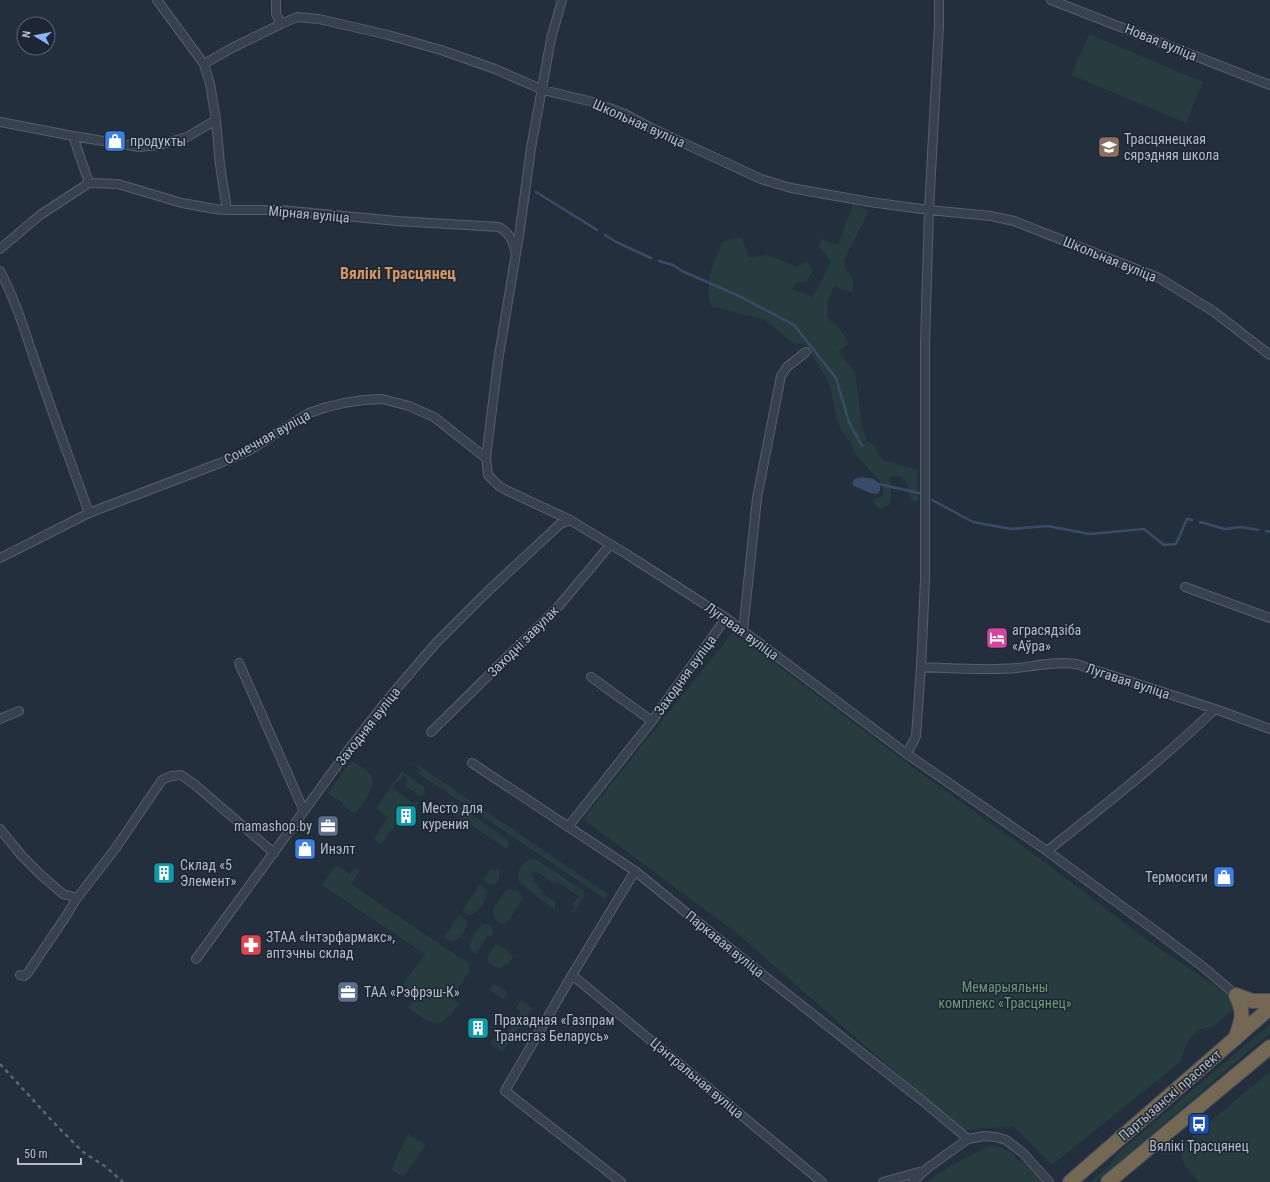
<svg xmlns="http://www.w3.org/2000/svg" width="1270" height="1182" font-family="'Roboto Condensed',sans-serif">
	<style>
		.green { fill: #263c3f }
		.water { fill: #394c67 }
		.lines { fill: none; stroke-linecap: round; stroke-linejoin: round }
		.stream { stroke: #394c67; stroke-width: 2.5 }
		.street-casing { stroke: #565f6c; stroke-width: 10 }
		.highway-casing { stroke: #434c59; stroke-width: 16 }
		.street { stroke: #38414e; stroke-width: 8 }
		.highway { stroke: #746855; stroke-width: 14 }
		.rail { stroke: #5a6575; stroke-width: 2.5; stroke-dasharray: 4 4; stroke-linecap: butt }
		.labels { text-anchor: middle; dominant-baseline: central; stroke-width: 3; stroke-linejoin: round; paint-order: stroke }
		.street-label { font-size: 14px; fill: #b4bcc9; stroke: #1d2633 }
		.poi-label { font-size: 14px; fill: #b4bcc9; stroke: #1d2633; text-anchor: start }
		.park-label { font-size: 14px; fill: #6b9a76; stroke: #1d2633 }
		.quarter-label { font-size: 16px; font-weight: bold; fill: #d59563; stroke: #1d2633 }
	</style>
	<rect width="100%" height="100%" fill="#242f3e"/>
	<path class="green" d="M1089,34L1203,82L1186,123L1071,75Z
		M853,204L869,211L844,260L846,269L853,280L852,292L833,286L828,301L827,317L840,329L849,343L838,351L855,372L862,425L866,439L875,447L882,460L918,470V501H911L907,482L899,476L890,477L891,495L889,505L880,509L875,505L873,499L883,496V489L878,478L872,473L856,455L848,439L843,433L837,420L830,385L807,346L792,342L765,320L711,306C704,279 713,265 723,241L742,237L748,257L768,255L797,267L807,261L813,270L807,281L796,283L792,289L813,297L831,261L819,247L821,239L838,245Z
		M733,632L908,764L1035,855L1148,941L1226,993L1235,1001L1236,1007L1214,1026L1197,1030L1186,1044L1181,1061L1052,1165L1013,1126L961,1130L738,934L583,819Z
		M351,761C357,764 365,768 369,773C380,785 362,804 355,814L342,805L343,803L328,793Z
		M415,763L608,894L605,899L418,773L420,769L414,764Z
		M402,771L424,787L425,792L424,795L421,797L405,786L408,780L403,776L398,782L397,781L392,788L413,803L415,801L419,803L407,821L397,823L381,845L374,839L388,817L376,808Z
		M452,801L508,840L509,845L507,849L448,809L443,815L442,812L445,804Z
		M532,859H536L584,891V896L574,912H571L575,907L572,905L577,898L579,899L580,897L558,882L553,883L536,871L532,873L531,876L534,878L532,881L539,885L538,888L543,891L542,893L556,902L555,910L519,882C517,872 521,861 532,859Z
		M336,865L350,874L355,868L360,871L351,884L469,964L470,970L469,974L466,976L452,998L459,1004L450,1016H447C439,1033 417,1014 408,1007L417,995L403,984L425,954L322,885Z
		M498,868C502,874 499,887 489,884C487,883 485,881 483,880L491,869L495,872Z
		M480,884L487,890C488,899 478,914 469,915L462,911Z
		M510,889C517,889 521,892 522,899L509,920C500,929 492,919 493,909L505,891Z
		M460,914L467,921C467,930 461,941 451,941L444,937Z
		M484,924C492,925 495,930 491,937L488,935L477,953H473C464,944 476,933 481,926Z
		M496,943L514,956L509,963L500,968C480,964 489,954 496,943Z
		M492,985L499,986L508,993L503,999L490,990Z
		M521,1000L532,1008L503,1052L490,1044L494,1038L500,1042L521,1012L516,1008Z
		M1270,1024V1033L1096,1182H1090L1110,1165L1117,1154Z
		M1270,1072V1182H1199C1189,1170 1179,1163 1181,1146Z
		M408,1134L426,1145L415,1160L404,1177L391,1170Z
		M993,1145L1011,1152L1019,1161L1027,1165L1041,1182H927C948,1167 969,1154 993,1145Z"/>
	<path class="water" d="M863,477L874,479L880,485V491L877,494L870,493L852,485L854,479Z"/>
	<g class="lines">
		<path class="stream" d="M536,192L597,230
			M605,235L616,242L651,258
			M659,261L673,265L682,271L739,296L794,325L836,378L849,422L862,446
			M878,484L919,493
			M932,500L973,522L1011,529L1047,526L1090,534L1144,529L1164,545L1176,544L1187,519L1192,520
			M1200,522L1225,529L1241,527L1258,530
			M1266,531L1270,532"/>
		<g class="street-casing">
			<path id="street" d="M276,0V14L281,24
				M562,0L551,39L531,148L520,229L498,361L486,458L488,475L499,486L506,490L570,520L628,555L726,618L907,754L1047,851L1153,929L1202,966L1236,995
				M1051,0L1270,85
				M204,64L230,49L281,24L297,17L319,19L388,35L441,50L495,69L543,90L593,102L625,114L651,128L761,179L791,188L870,202L929,210L991,216L1014,221L1159,278L1213,311L1270,355
				M216,120L220,165L227,210
				M0,122L73,136L139,147L159,145L187,137L216,120L210,84L204,64L157,0
				M73,136L89,183
				M0,249L40,215L89,183L118,184L182,203L215,209L227,210H281L397,221L499,227C509,233 513,240 515,251
				M0,271C17,303 26,336 38,370C54,418 72,465 89,513
				M0,558L89,513L220,463L248,451L309,413L327,407L344,403L363,400L382,399L409,406L434,417L486,458
				M1185,587L1270,618
				M743,631L757,498L781,376L787,367L806,352
				M239,663L304,811
				M921,667C953,668 985,671 1017,668C1037,666 1056,661 1076,664L1215,709L1270,729
				M591,677L652,721
				M0,719L19,711
				M431,732L558,607L610,545
				M907,754L916,736L921,667L925,580V344L929,210L939,25V0
				M472,763L635,871L743,959L919,1098L968,1139
				M568,827L652,721L726,618
				M0,829L22,856L42,876L63,894L77,898
				M1047,851C1105,805 1161,761 1215,709
				M196,959L352,745L387,700L436,643L485,594L560,524L570,520
				M20,975L24,976L27,974L66,916L77,898L115,849L162,780L171,776L181,775L194,784L274,853
				M572,975L822,1182
				M621,1182L505,1091L572,975L635,871
				M883,1182L926,1170
				M913,1182L926,1169L968,1139L984,1136L996,1137L1006,1140L1023,1153L1049,1182"/>
		</g>
		<g class="highway-casing">
			<path id="highway" d="M1236,995L1252,1001H1270
				M1235,1039C1242,1020 1245,1014 1236,995
				M1070,1182L1270,1008
				M1108,1182L1270,1047"/>
		</g>
		<use href="#street" class="street"/>
		<use href="#highway" class="highway"/>
		<path class="rail" d="M0,1064L56,1125L83,1152L106,1167L123,1182"/>
	</g>
	<defs>
		<g id="shop-square" transform="scale(1.15)"><rect x="-9" y="-9" width="18" height="18" rx="4" fill="#3f7fe0" stroke="#1d2633"/><path d="M-5-2.5h2.3a2.7 3.5 0 0 1 5.4 0H5L5.5 6h-11ZM-1.5-2.5h3a1.5 2.3 0 0 0-3 0Z" fill="#fff"/></g>
		<g id="school-square" transform="scale(1.15)"><rect x="-9" y="-9" width="18" height="18" rx="4" fill="#8d6e63" stroke="#1d2633"/><path d="M0-5L7-2L0 1L-7-2ZM-4 1L0 2.5L4 1V4Q0 6-4 4Z" fill="#fff"/></g>
		<g id="hotel-square" transform="scale(1.15)"><rect x="-9" y="-9" width="18" height="18" rx="4" fill="#d1479c" stroke="#1d2633"/><path d="M-6-4.5h1.5V1H6V5H4.5V3h-9V5H-6ZM-4 0a1.8 1.8 0 1 1 3.6 0ZM.5 0V-2.5h3Q6-2.5 6 0Z" fill="#fff"/></g>
		<g id="building-square" transform="scale(1.15)"><rect x="-9" y="-9" width="18" height="18" rx="4" fill="#0f9aa8" stroke="#1d2633"/><path d="M-4-6H4V6H1V3H-1V6H-4ZM-2.5-4.3h1.7v1.8h-1.7ZM.8-4.3h1.7v1.8H.8ZM-2.5-1h1.7V.8h-1.7ZM.8-1h1.7V.8H.8Z" fill="#fff"/></g>
		<g id="office-square" transform="scale(1.15)"><rect x="-9" y="-9" width="18" height="18" rx="4" fill="#5c6f8a" stroke="#1d2633"/><path d="M-6-3h4V-5.5h4V-3h4V5H-6ZM-1-4.5V-3h2v-1.5ZM-6 0V1H6V0Z" fill="#fff"/></g>
		<g id="pharmacy-square" transform="scale(1.15)"><rect x="-9" y="-9" width="18" height="18" rx="4" fill="#e0444e" stroke="#1d2633"/><path d="M-2-6h4v4h4v4h-4v4h-4v-4h-4v-4h4Z" fill="#fff"/></g>
		<g id="bus-square" transform="scale(1.15)"><rect x="-9" y="-9" width="18" height="18" rx="4" fill="#1a4fb4" stroke="#1d2633"/><path d="M-5-6H5V4H4V6H2V4H-2V6H-4V4H-5ZM-3.5-4V0h7V-4ZM-3.5 1.2v1.5H-2V1.2ZM2 1.2v1.5H3.5V1.2Z" fill="#fff"/></g>
	</defs>
	<g fill-rule="evenodd">
		<use href="#shop-square" x="115" y="141"/>
		<use href="#school-square" x="1109" y="147"/>
		<use href="#hotel-square" x="997" y="638"/>
		<use href="#building-square" x="406" y="816"/>
		<use href="#office-square" x="328" y="826"/>
		<use href="#shop-square" x="305" y="849"/>
		<use href="#building-square" x="164" y="873"/>
		<use href="#shop-square" x="1224" y="877"/>
		<use href="#pharmacy-square" x="251" y="945"/>
		<use href="#office-square" x="348" y="992"/>
		<use href="#building-square" x="478" y="1028"/>
		<use href="#bus-square" x="1199" y="1124"/>
	</g>
	<g class="labels">
		<g class="street-label">
			<text transform="translate(1161 42) rotate(22)">Новая вуліца</text>
			<text transform="translate(639 123) rotate(24)">Школьная вуліца</text>
			<text transform="translate(309 214) rotate(5)">Мірная вуліца</text>
			<text transform="translate(1110 259) rotate(22)">Школьная вуліца</text>
			<text transform="translate(267 437) rotate(-29)">Сонечная вуліца</text>
			<text transform="translate(742 631) rotate(36)">Лугавая вуліца</text>
			<text transform="translate(523 641) rotate(-45)">Заходні завулак</text>
			<text transform="translate(685 675) rotate(-54)">Заходняя вуліца</text>
			<text transform="translate(1128 681) rotate(18)">Лугавая вуліца</text>
			<text transform="translate(368 726) rotate(-52)">Заходняя вуліца</text>
			<text transform="translate(725 944) rotate(39)">Паркавая вуліца</text>
			<text transform="translate(697 1078) rotate(40)">Цэнтральная вуліца</text>
			<text transform="translate(1170 1095) rotate(-41)">Партызанскі праспект</text>
		</g>
		<g class="poi-label">
			<text x="1124" y="139">Трасцянецкая<tspan x="1124" dy="16">сярэдняя школа</tspan></text>
			<text x="130" y="141">продукты</text>
			<text x="1012" y="630">аграсядзіба<tspan x="1012" dy="16">«Аўра»</tspan></text>
			<text x="422" y="808">Место для<tspan x="422" dy="16">курения</tspan></text>
			<text x="312" y="826" text-anchor="end">mamashop.by</text>
			<text x="320" y="849">Инэлт</text>
			<text x="180" y="865">Склад «5<tspan x="180" dy="16">Элемент»</tspan></text>
			<text x="1208" y="877" text-anchor="end">Термосити</text>
			<text x="266" y="937">ЗТАА «Інтэрфармакс»,<tspan x="266" dy="16">аптэчны склад</tspan></text>
			<text x="364" y="992">ТАА «Рэфрэш-К»</text>
			<text x="494" y="1020">Прахадная «Газпрам<tspan x="494" dy="16">Трансгаз Беларусь»</tspan></text>
			<text x="1199" y="1146" text-anchor="middle">Вялікі Трасцянец</text>
		</g>
		<g class="park-label">
			<text x="1005" y="987">Мемарыяльны<tspan x="1005" dy="16">комплекс «Трасцянец»</tspan></text>
		</g>
		<g class="quarter-label">
			<text x="398" y="273">Вялікі Трасцянец</text>
		</g>
	</g>
	<g transform="translate(36 36) rotate(280)"><circle r="19" fill="#1d2633" stroke="#59626f"/>
	<path d="M0-3L7 15L0 10L-7 15Z" fill="#8ab4f8"/>
	<text y="-6" font-size="11" font-weight="bold" text-anchor="middle" fill="#b4bcc9">N</text>
	</g>
	<path d="M18 1158v6h63v-6" fill="none" stroke="#b4bcc9" stroke-width="2"/>
	<text x="24" y="1158" font-size="12" fill="#b4bcc9" stroke="#1d2633" stroke-width="3" paint-order="stroke">50 m</text>
</svg>
